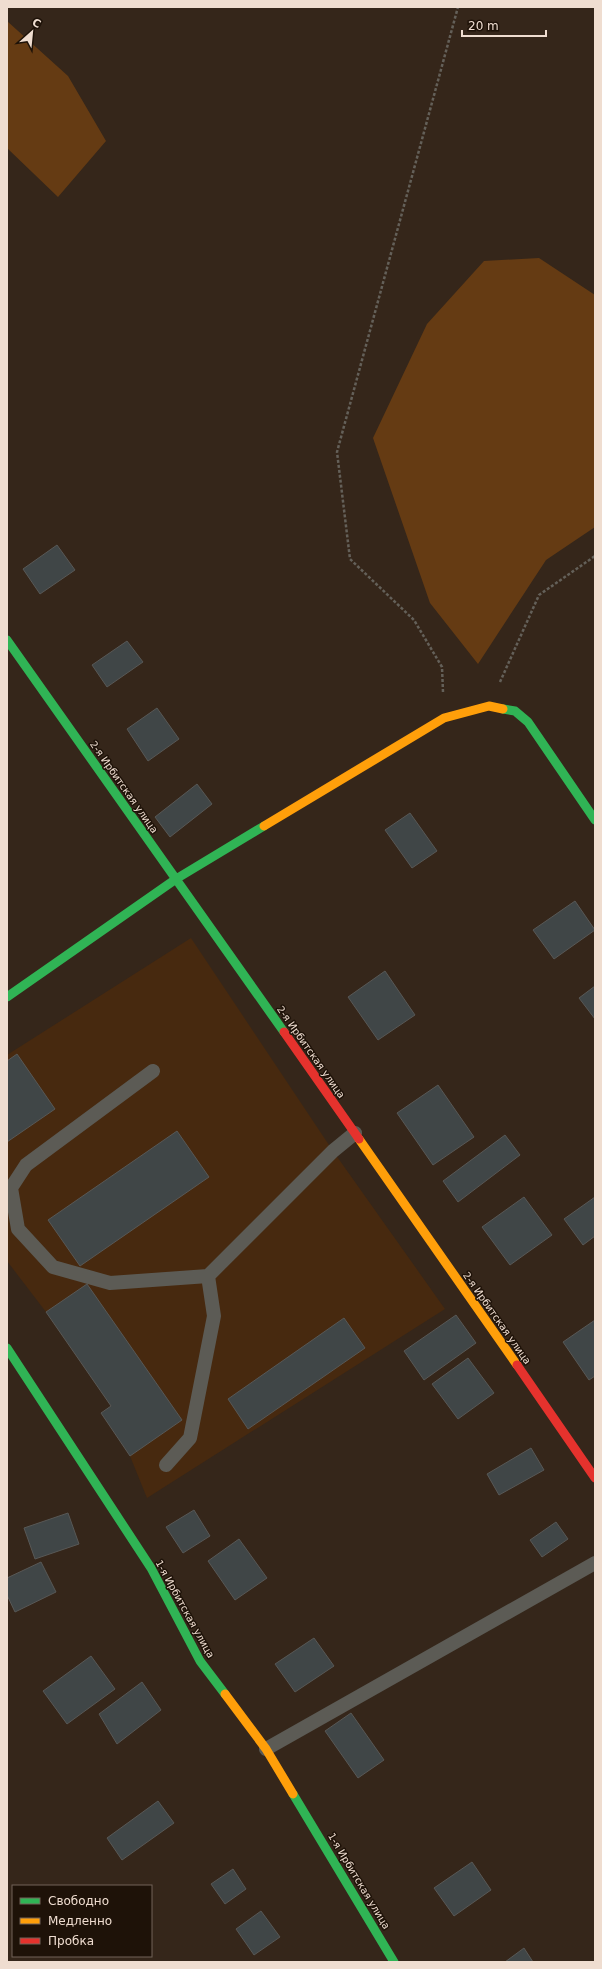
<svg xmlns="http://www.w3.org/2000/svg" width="602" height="1969" font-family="'DejaVu Sans',sans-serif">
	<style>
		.built { fill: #47290f }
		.green { fill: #653b13 }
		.building { fill: #404647; stroke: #585856 }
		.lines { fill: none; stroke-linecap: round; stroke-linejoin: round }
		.path { stroke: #646059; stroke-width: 2.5; stroke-dasharray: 3 2; stroke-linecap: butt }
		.lane { stroke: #5c5b55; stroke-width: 14 }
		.fast { stroke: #30b455; stroke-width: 9 }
		.slow { stroke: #ff9f0a; stroke-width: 9 }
		.jam { stroke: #e5322d; stroke-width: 9 }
		.labels { text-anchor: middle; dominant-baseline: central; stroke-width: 3; stroke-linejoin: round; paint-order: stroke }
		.street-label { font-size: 10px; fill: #efddd0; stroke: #1e1208 }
	</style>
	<rect width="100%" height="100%" fill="#35261a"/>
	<path class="built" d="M191,938L333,1151L445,1309L147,1498L130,1456L101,1413L111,1406L46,1312L7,1261V1055Z"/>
	<path class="green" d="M7,21L68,76L106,141L58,197L7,148Z
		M539,258L595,295V527L546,560L478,664L430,603L373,438L427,324L484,261Z"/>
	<path class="building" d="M57,545L75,570L40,594L23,569Z
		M127,641L143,662L107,687L92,665Z
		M157,708L179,739L148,761L127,729Z
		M197,784L212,804L170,837L155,817Z
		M410,813L437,851L412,868L385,830Z
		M575,901L595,930L554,959L533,930Z
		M385,971L415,1015L378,1040L348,997Z
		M595,986V1019L579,998Z
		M17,1054L55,1109L7,1142V1061Z
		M438,1085L474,1137L433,1165L397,1113Z
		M177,1131L209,1177L80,1266L48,1220Z
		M505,1135L520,1155L458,1202L443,1181Z
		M524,1197L552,1235L510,1265L482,1227Z
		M595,1197V1236L583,1245L564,1219Z
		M87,1284L182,1420L130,1456L101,1413L111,1406L46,1312Z
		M456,1315L476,1343L424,1380L404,1351Z
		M344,1318L365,1348L248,1429L228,1399Z
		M595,1320V1376L589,1380L563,1342Z
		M468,1358L494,1393L458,1419L432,1384Z
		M531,1448L544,1470L499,1495L487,1474Z
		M194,1510L210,1536L183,1553L166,1527Z
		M68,1513L79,1544L35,1559L24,1528Z
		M556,1522L568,1539L542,1557L530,1540Z
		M239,1539L267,1578L235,1600L208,1561Z
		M41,1562L56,1592L15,1612L7,1595V1578Z
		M314,1638L334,1666L295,1692L275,1664Z
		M91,1656L115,1689L67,1724L43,1691Z
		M142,1682L161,1710L117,1744L99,1714Z
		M351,1713L384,1760L358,1778L325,1731Z
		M158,1801L174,1823L122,1860L107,1838Z
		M472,1862L491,1890L454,1916L434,1888Z
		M233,1869L246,1889L225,1904L211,1884Z
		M261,1911L280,1937L254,1955L236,1929Z
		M524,1948L533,1962H505Z"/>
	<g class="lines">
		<path class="path" d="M500,682L539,595L595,556
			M443,692L442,667L414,620L350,559L337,452L458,7"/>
		<path class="lane" d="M153,1071L26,1165L11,1188L18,1229L53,1267L110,1283L208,1276
			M166,1465L190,1438L214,1316L208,1276L333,1151L355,1133
			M266,1749L595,1563"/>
		<path class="fast" d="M7,640L284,1032
			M503,709L515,711L528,722L595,820
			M7,997L176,879L264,826
			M7,1348L151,1568L200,1661L225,1694
			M293,1794L394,1962"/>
		<path class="slow" d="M264,826L444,718L489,706L503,709
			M359,1139L517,1365
			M225,1694L266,1749L293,1794"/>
		<path class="jam" d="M284,1032L359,1139
			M517,1365L595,1478"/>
	</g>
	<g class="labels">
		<g class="street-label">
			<text transform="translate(124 787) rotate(55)">2-я Ирбитская улица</text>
			<text transform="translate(311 1052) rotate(55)">2-я Ирбитская улица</text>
			<text transform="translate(497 1318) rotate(55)">2-я Ирбитская улица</text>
			<text transform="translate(185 1609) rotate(61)">1-я Ирбитская улица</text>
			<text transform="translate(359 1881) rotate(59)">1-я Ирбитская улица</text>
		</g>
	</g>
	<rect width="602" height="1969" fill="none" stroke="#efddd0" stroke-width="16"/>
	<rect x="12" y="1885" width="140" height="72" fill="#1e1208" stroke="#726358"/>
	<rect x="20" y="1898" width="20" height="6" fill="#30b455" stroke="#726358"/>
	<text x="48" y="1905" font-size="12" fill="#efddd0">Свободно</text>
	<rect x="20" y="1918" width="20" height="6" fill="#ff9f0a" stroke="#726358"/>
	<text x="48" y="1925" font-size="12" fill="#efddd0">Медленно</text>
	<rect x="20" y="1938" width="20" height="6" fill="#e5322d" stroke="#726358"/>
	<text x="48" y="1945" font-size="12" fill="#efddd0">Пробка</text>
	<g transform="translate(32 32) rotate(27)" stroke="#1e1208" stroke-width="3" paint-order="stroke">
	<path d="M0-3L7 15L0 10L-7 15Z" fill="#efddd0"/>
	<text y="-6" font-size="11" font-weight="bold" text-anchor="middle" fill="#efddd0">С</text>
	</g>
	<path d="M462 30v6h84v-6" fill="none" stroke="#efddd0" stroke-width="2"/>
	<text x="468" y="30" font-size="12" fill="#efddd0" stroke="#1e1208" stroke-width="3" paint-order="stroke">20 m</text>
</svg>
